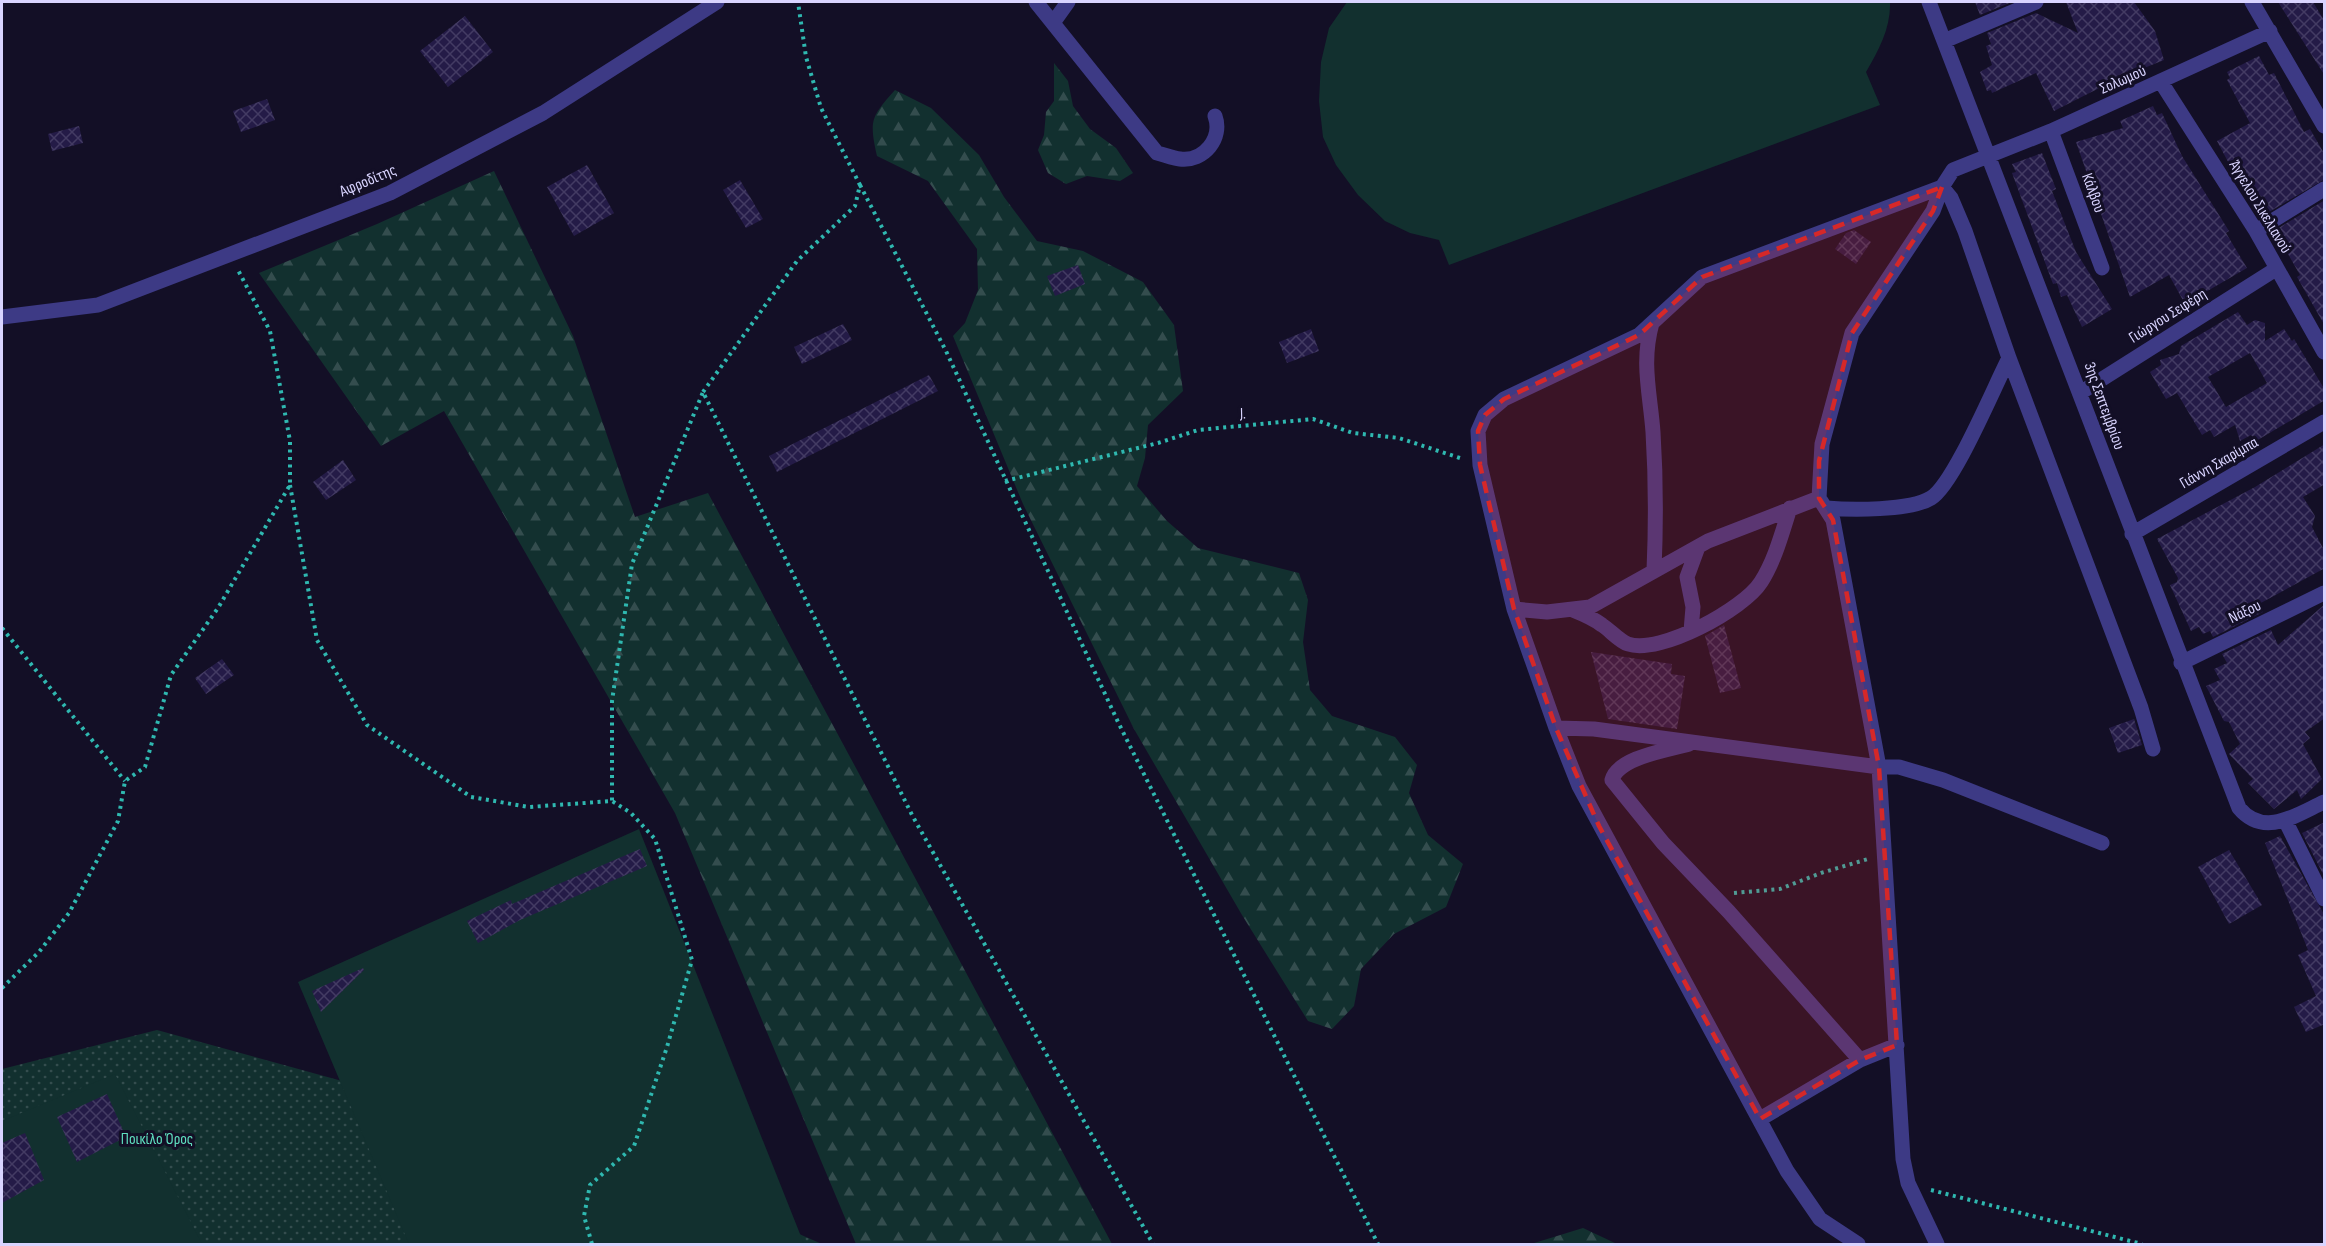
<svg xmlns="http://www.w3.org/2000/svg" width="2326" height="1246" font-family="'Sofia Sans Condensed',sans-serif">
	<style>
		.forest { fill: url(#forest-firs) }
		.park { fill: url(#park-dots) }
		.pitch { fill: #12302f }
		.building { fill: url(#building-cross-hatch); fill-rule: evenodd }
		.lines { fill: none; stroke-linecap: round; stroke-linejoin: round }
		.path { stroke: #2fb8b0; stroke-width: 4; stroke-dasharray: 3 4.5; stroke-linecap: butt }
		.minor { stroke: #3d3a85; stroke-width: 15 }
		.marked { fill: #d62828; fill-opacity: 0.2; stroke: #d62828; stroke-width: 4.5; stroke-dasharray: 12 8; stroke-linejoin: round }
		.labels { text-anchor: middle; dominant-baseline: central; stroke-width: 6; stroke-linejoin: round; paint-order: stroke }
		.street-label { font-size: 16px; fill: #d9d4ff; stroke: #130f26 }
		.park-label { font-size: 16px; fill: #5fe0c0; stroke: #130f26 }
	</style>
	<defs>
		<pattern id="forest-firs" width="22" height="20" patternUnits="userSpaceOnUse" patternTransform="scale(1.5)"><rect width="22" height="20" fill="#12302f"/><path d="M5 1l3.5 6h-7zM16 11l3.5 6h-7z" fill="#344d4e"/></pattern>
		<pattern id="park-dots" width="8" height="8" patternUnits="userSpaceOnUse" patternTransform="scale(1.5)"><rect width="8" height="8" fill="#12302f"/><path d="M2 2h.1M6 6h.1" fill="none" stroke="#344d4e" stroke-width="1.8" stroke-linecap="round"/></pattern>
		<pattern id="building-cross-hatch" width="8" height="8" patternUnits="userSpaceOnUse" patternTransform="scale(1.5)"><rect width="8" height="8" fill="#241b47"/><path d="M0 0l8 8M0 8l8-8" fill="none" stroke="#433b63"/></pattern>
	</defs>
	<rect width="100%" height="100%" fill="#130f26"/>
	<path class="forest" d="M1054,63L1068,81L1073,106L1090,129L1116,148L1133,173L1120,181L1087,176L1066,184L1048,173L1038,150L1044,135L1046,112L1054,101Z
		M895,90L931,108L979,155L1004,197L1037,241L1083,251L1143,282L1174,325L1183,391L1148,425L1145,458L1137,486L1167,521L1198,548L1299,573L1308,600L1303,642L1310,690L1332,716L1395,737L1417,765L1409,793L1428,835L1463,864L1446,907L1394,934L1361,969L1354,1006L1332,1029L1308,1021L1242,915L1134,729L1023,504L953,336L965,323L978,290L977,249L928,181L877,156C869,120 871,117 895,90Z
		M494,171L573,336L635,517L708,493L1112,1244H856L675,813L444,411L381,446L259,273L377,224Z
		M1583,1228L1617,1244H1531Z"/>
	<path class="park" d="M157,1030L632,1161L822,1244H2V1069Z"/>
	<path class="pitch" d="M1347,2H1890C1891,27 1879,50 1866,72L1880,105L1449,265L1439,240L1410,233L1385,221L1358,195L1336,165L1323,137L1319,101L1321,62L1329,28Z
		M639,829L804,1244H409L298,982Z
		M115,1074L202,1244H2V1121Z"/>
	<path class="building" d="M1975,2H2012L1980,15Z
		M2066,2H2134L2155,31L2164,60L2117,79L2054,111L2036,73L1992,93L1991,90L1987,91L1980,72L1992,65L1986,46L1991,44L1987,33L2036,13L2078,33Z
		M2278,2H2313L2325,22V76Z
		M465,16L493,52L448,87L420,51Z
		M2259,56L2269,75L2274,73L2304,132L2310,129L2325,155V179L2264,215L2249,190L2244,192L2217,141L2250,123L2227,80L2230,78L2227,72Z
		M267,99L275,120L241,132L233,111Z
		M2153,106L2157,115L2162,113L2182,156L2229,231L2226,233L2247,268L2185,304L2169,275L2130,297L2076,142L2123,128L2120,121Z
		M79,126L83,143L52,151L48,134Z
		M2042,153L2056,189L2052,191L2076,252L2112,309L2082,327L2067,295L2061,297L2057,283L2053,284L2012,173L2016,172L2012,164Z
		M587,165L614,213L574,236L547,187Z
		M740,180L763,219L746,228L723,190Z
		M2325,200V326L2297,277L2300,275L2284,247L2281,249L2272,232Z
		M1854,230L1871,242L1856,264L1835,249L1846,233Z
		M1078,265L1085,284L1055,296L1047,276Z
		M2238,312L2247,325L2255,320L2265,323V341L2284,329L2292,341L2294,339L2325,390V400L2256,441L2251,435L2240,441L2235,425L2214,437L2210,430L2202,435L2177,393L2166,399L2150,372L2161,365L2160,360L2179,354L2181,346ZM2250,353L2267,383L2226,407L2208,377Z
		M843,324L852,340L802,364L794,347Z
		M1311,329L1319,351L1287,363L1279,342Z
		M929,375L938,391L777,472L769,456Z
		M2325,444V484L2303,497L2315,516L2312,527L2325,552V568L2259,604L2263,612L2213,637L2210,631L2203,634L2199,627L2191,631L2170,585L2177,582L2178,578L2157,539L2255,487Z
		M343,460L356,480L326,500L313,482Z
		M2325,604V718L2305,732L2310,738L2303,744L2322,779L2301,799L2297,790L2274,809L2248,783L2253,779L2229,754L2240,744L2229,722L2224,721L2206,686L2220,680L2214,669L2227,663L2222,654L2271,630L2278,645Z
		M1724,625L1741,688L1720,693L1705,636Z
		M1591,652L1672,664L1671,674L1685,676L1677,729L1608,719Z
		M222,659L234,675L206,694L195,678Z
		M2134,719L2142,745L2118,753L2109,728Z
		M2325,822V876H2324L2302,833Z
		M2280,836L2325,916V1024L2306,1032L2294,1007L2316,996L2298,955L2308,950L2265,843Z
		M640,849L647,866L520,920L478,943L467,921L511,900L512,904Z
		M2229,850L2262,905L2229,924L2198,867Z
		M363,968L364,970L321,1012L312,991Z
		M107,1094L126,1137L77,1162L57,1117Z
		M25,1133L44,1180L2,1203V1143Z"/>
	<g class="lines">
		<path class="path" d="M860,185L946,351L1118,722L1378,1244
			M703,392L797,261L855,206L860,185L821,108L806,57L798,2
			M1005,481L1158,443L1198,430L1313,419L1353,433L1399,438L1463,459
			M290,485L317,640L367,725L471,797L529,807L612,801V701L632,564L703,392L912,815L1153,1244
			M2,628L125,781
			M1734,893L1780,889L1821,873L1868,859
			M2,988L39,952L69,913L118,821L125,781L145,767L171,675L218,608L290,485V441L270,331L238,270
			M1931,1190L2142,1244
			M592,1244L584,1216L590,1185L634,1146L667,1047L692,960L655,839L631,813L612,801"/>
		<path class="minor" d="M1036,2L1157,153C1165,155 1173,158 1180,159C1204,162 1223,138 1215,116
			M1929,2L2239,808C2264,838 2296,815 2324,802
			M2252,2L2324,126
			M1053,23L1068,2
			M1944,41L2036,2
			M2161,82L2256,231L2324,352
			M2051,131L2102,268
			M2256,231L2324,189
			M2,317L98,305L390,193L543,113L717,2
			M1652,323C1641,363 1650,392 1653,432C1656,479 1656,525 1654,571
			M2080,393L2276,269
			M1826,508C1850,510 1910,511 1931,498C1954,484 1994,387 2009,358
			M2132,534L2324,422
			M1514,609L1547,612L1590,607L1708,541L1819,498
			M1573,610C1583,614 1593,618 1602,625C1610,630 1619,641 1628,644C1660,655 1744,609 1761,582C1775,560 1782,533 1790,508
			M1691,631L1693,607L1687,577L1698,547
			M2181,663L2324,593
			M1556,728L1594,729L1879,767H1899L1943,780L2102,843
			M1689,744C1669,750 1618,757 1612,780L1663,843L1729,912L1860,1060
			M2285,820L2324,899
			M1760,1119L1860,1060L1897,1045
			M1858,1244L1820,1219L1787,1171L1579,786L1556,728L1514,609L1480,465L1478,431L1485,415L1504,399L1639,335L1702,277L1942,187L1953,170L2051,131L2270,31
			M1937,1244L1908,1183L1903,1159L1879,767L1833,520L1819,498L1822,444L1852,333L1933,211L1942,187L1951,198L1965,231L2009,358L2141,708L2153,749"/>
	</g>
	<path class="marked" d="M1942,187L1933,211L1852,333L1819,461V498L1833,520L1879,767L1897,1045L1860,1060L1760,1119L1599,826L1556,728L1514,609L1480,465L1478,431L1485,415L1504,399L1639,335L1702,277Z"/>
	<g class="labels">
		<g class="street-label">
			<text transform="translate(2123 80) rotate(-24)">Σολωμού</text>
			<text transform="translate(368 181) rotate(-23)">Αφροδίτης</text>
			<text transform="translate(2093 193) rotate(70)">Κάλβου</text>
			<text transform="translate(2260 207) rotate(59)">Άγγελου Σικελιανού</text>
			<text transform="translate(2168 316) rotate(-32)">Γιώργου Σεφέρη</text>
			<text transform="translate(2104 406) rotate(70)">3ης Σεπτεμβρίου</text>
			<text transform="translate(1243 414) rotate(-1)">J.</text>
			<text transform="translate(2219 463) rotate(-30)">Γιάννη Σκαρίμπα</text>
			<text transform="translate(2245 612) rotate(-26)">Νάξου</text>
		</g>
		<g class="park-label">
			<text x="157" y="1139">Ποικίλο Όρος</text>
		</g>
	</g>
	<rect width="2326" height="1246" fill="none" stroke="#d9d4ff" stroke-width="6"/>
</svg>
